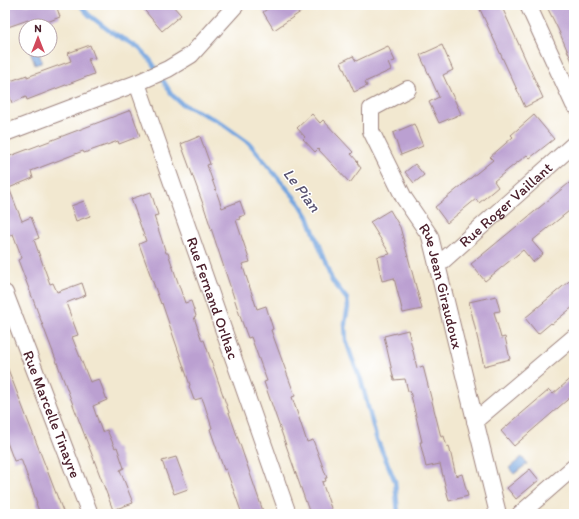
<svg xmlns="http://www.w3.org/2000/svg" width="579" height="519" font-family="Itim,sans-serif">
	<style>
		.water { fill: #74a5df; stroke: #5f6285 }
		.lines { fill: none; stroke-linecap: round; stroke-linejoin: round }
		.stream { stroke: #74a5df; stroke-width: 4.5 }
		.building { fill: #bba0d1 }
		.street-casing { stroke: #9e847e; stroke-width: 18 }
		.street { stroke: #fff; stroke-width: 16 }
		.labels { text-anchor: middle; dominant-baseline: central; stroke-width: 3; stroke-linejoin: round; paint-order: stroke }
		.street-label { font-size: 15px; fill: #4a1f2b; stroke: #fff }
		.water-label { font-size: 16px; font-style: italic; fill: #5b5573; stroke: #fff }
	</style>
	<rect width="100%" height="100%" fill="#fff"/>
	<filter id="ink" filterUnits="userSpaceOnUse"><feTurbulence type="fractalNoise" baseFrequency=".025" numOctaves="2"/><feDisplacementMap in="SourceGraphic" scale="8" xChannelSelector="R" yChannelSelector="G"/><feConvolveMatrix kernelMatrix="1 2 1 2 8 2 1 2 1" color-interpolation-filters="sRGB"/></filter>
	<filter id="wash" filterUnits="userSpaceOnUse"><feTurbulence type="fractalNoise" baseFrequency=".012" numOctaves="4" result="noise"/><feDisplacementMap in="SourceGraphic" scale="16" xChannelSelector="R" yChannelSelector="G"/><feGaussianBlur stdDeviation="0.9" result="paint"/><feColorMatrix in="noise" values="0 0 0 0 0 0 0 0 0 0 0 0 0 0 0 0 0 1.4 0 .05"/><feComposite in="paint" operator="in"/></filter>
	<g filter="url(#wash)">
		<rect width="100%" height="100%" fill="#f2e8d0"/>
		<path class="water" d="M30,50H38L42,62L35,65Z
			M522,457L527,464L514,474L509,468Z"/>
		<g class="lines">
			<path class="stream" d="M80,5L89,15L111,32L128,41L140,49L151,61L172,95L182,104L218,121L249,143L300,204L308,217L332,280L347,299L348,307L345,323L346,340L352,358L361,380L376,437L395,481L398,514"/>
		</g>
		<g id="blocks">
			<path class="building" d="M5,5H56L60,17L37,26H31L28,20L5,28Z
				M140,5H172L181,15L162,31Z
				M273,5H311L274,30L263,12Z
				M478,5H501L543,98L525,107Z
				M546,5H574V66L558,29Z
				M90,45L95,58L88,59L94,74L27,100L26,97L12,103L5,83L27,75V77L71,61L68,53Z
				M442,45L453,70L443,75L461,114L439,123L429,102L439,97L420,55Z
				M388,46L395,61L388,63L391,70L365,82L367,86L354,92L341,62L353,56L356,61Z
				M131,110L140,136L119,144L118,141L84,153L83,151L31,171L33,178L9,188L22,221L31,217L39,238L34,240L50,284L53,283L57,292L82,283L86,295L66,303L78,335L72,337L90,382L99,379L107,400L93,406L102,432L107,430L115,448L117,447L124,468L120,470L133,503L113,510L18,260L22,258L13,234L8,236L5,228V158Z
				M312,114L320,123L323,120L353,152L351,154L358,162L357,163L361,168L350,183L318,149L315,152L303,139L305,137L297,128Z
				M534,115L554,139L530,158L527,155L514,165L494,181L498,187L479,203L476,199L447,223L435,207L493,160L490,157L513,137L511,135Z
				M414,124L423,146L401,155L393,133Z
				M200,136L210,164L207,165L222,208L240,201L245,215L239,217L240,219L236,220L250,262L242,264L257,309L266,306L273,329L271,330L295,396L292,397L307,442L313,440L327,478H325L326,481L322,482L333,514H310L264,382L267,381L251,337L248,338L241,319L203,204L181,144Z
				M415,164L424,175L414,183L405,172Z
				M574,179V207L532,241L543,254L533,262L523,250L485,281L471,264Z
				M151,192L158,215L154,216L166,253H168L185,303L191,301L196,316L194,317L202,341L204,340L264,514H242L226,469L224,470L210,429L212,428L204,403L202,398L194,400L189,386L190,385L162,303L161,304L139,244L146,241L131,199Z
				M84,201L90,216L76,221L71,206Z
				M390,210L400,227L422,309L403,313L394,278L382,281L377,257L390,254L370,222Z
				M574,277V306L552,324L551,323L538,334L525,318Z
				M496,296L500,311L494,312L501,338L505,337L510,359L484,366L469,302Z
				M408,330L417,368L423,366L441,437L444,436L447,447L449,446L456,476L462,474L468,496L449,501L440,464L426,467L420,442H422L410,391H408L405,379L394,380L384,336Z
				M5,364H6L64,514H40L36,503H37L21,459L14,461L5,437Z
				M574,376V394L514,446L501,431L549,390L553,394Z
				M176,457L188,489L174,494L162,461Z
				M530,469L539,480L516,499L507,488Z"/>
		</g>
	</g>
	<g filter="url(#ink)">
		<use href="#blocks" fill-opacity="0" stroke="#9e847e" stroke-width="1"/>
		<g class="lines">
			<g class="street-casing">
				<g id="street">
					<path d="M528,5L574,105"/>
					<path id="s1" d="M137,83L288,514"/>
					<path id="s2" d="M408,89L371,109V131L404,198L430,236L498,514"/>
					<path d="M5,133L137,83L168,69L191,55L236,5"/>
					<path id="s3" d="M437,266L574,144"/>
					<path id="s4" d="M5,293L90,514"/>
					<path d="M475,421L574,337"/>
					<path d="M520,514L574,467"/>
				</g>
			</g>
			<use href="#street" class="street"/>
		</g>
	</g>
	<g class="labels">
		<g class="street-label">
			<text stroke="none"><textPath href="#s3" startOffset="92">Rue Roger Vaillant</textPath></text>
			<text stroke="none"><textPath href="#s2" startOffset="236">Rue Jean Giraudoux</textPath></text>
			<text stroke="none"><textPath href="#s1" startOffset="228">Rue Fernand Orlhac</textPath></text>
			<text stroke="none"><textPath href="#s4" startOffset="130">Rue Marcelle Tinayre</textPath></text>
		</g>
		<g class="water-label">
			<text transform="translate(302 190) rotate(53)">Le Pian</text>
		</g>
	</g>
	<rect width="579" height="519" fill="none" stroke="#fff" stroke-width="20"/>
	<g transform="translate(38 38)"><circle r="19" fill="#ffffff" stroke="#b7a5aa"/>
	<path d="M0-3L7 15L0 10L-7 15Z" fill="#d1495b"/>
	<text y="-6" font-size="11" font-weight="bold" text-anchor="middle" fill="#4a1f2b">N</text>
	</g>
</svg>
